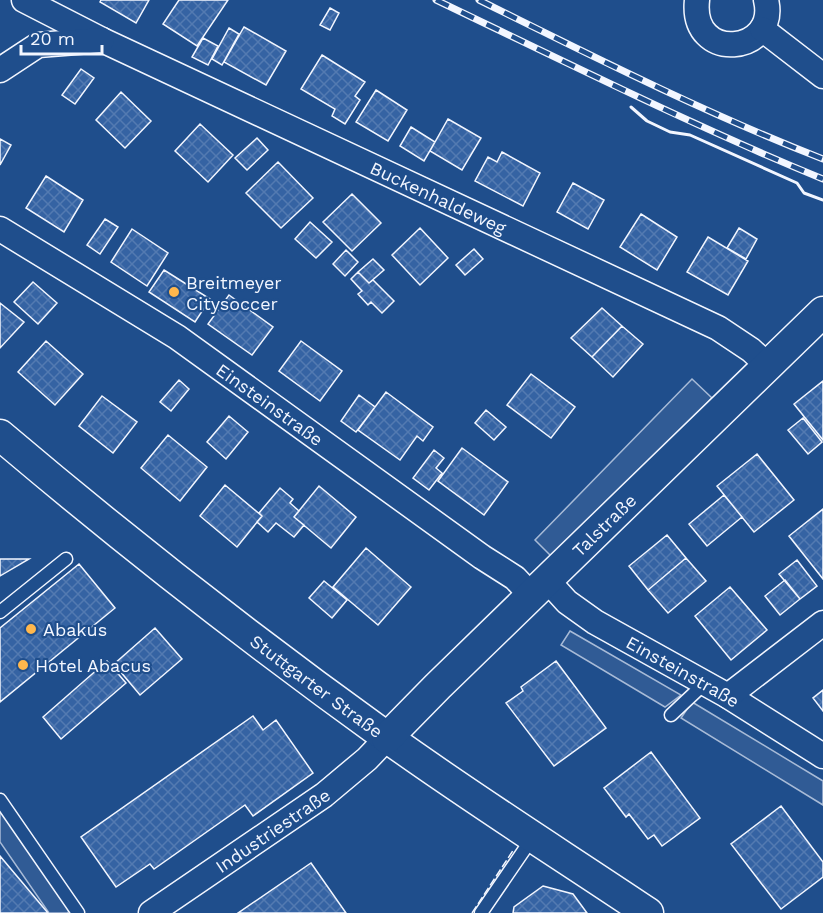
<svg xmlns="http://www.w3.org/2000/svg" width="823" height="913" font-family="'Work Sans',sans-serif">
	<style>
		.parking { fill: #305b95; stroke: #a8bbd7; stroke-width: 1.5 }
		.building { fill: url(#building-cross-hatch); stroke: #f2f6ff; stroke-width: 1.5 }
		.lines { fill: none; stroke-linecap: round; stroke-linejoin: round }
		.service-casing { stroke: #f2f6ff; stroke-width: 15 }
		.minor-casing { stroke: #f2f6ff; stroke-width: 27 }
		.tertiary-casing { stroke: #f2f6ff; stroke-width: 33 }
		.service { stroke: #1f4e8c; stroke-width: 12 }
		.minor { stroke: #1f4e8c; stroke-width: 24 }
		.tertiary { stroke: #1f4e8c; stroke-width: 30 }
		.rail-casing { stroke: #f2f6ff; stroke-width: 7 }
		.rail { stroke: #1f4e8c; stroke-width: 4.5; stroke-dasharray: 14; stroke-linecap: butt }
		.fence { stroke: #f2f6ff; stroke-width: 1.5; stroke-dasharray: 8 3; stroke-linecap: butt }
		.wall { stroke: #f2f6ff; stroke-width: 3 }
		.poi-dot { fill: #ffb74d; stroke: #1f4e8c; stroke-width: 2 }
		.labels { text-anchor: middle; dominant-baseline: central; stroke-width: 4.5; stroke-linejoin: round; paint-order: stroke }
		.street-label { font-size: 18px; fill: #f2f6ff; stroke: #1f4e8c }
		.poi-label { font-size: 18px; fill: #f2f6ff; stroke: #1f4e8c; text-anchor: start }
	</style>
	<defs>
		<pattern id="building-cross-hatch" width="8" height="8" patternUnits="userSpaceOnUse" patternTransform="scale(1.5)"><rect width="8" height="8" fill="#3563a3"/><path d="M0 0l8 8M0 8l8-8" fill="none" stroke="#537ab1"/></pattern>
	</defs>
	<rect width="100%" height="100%" fill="#1f4e8c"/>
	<path class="parking" d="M692,379L712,398L554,559L535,540Z
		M570,631L681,695L665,707L561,645Z
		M692,702L823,781V805L681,718Z
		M0,810L70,911L67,913H49L0,842Z"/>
	<path class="building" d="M101,0H149L136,23L100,2Z
		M179,0H228L197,46L163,24Z
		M330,8L339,13L330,30L320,25Z
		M244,27L286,51L266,85L224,62Z
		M229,28L239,34L222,65L212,59Z
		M203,38L218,46L208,65L192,57Z
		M322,55L365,82L355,96L360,100L345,124L332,116L335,109L301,89Z
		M81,69L94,78L75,104L62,95Z
		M376,90L407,110L388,141L356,122Z
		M121,92L151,121L125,148L96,120Z
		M448,119L481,138L462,170L430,151Z
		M200,124L233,155L208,182L175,151Z
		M411,127L435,142L424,161L400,146Z
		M257,138L268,150L247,170L235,158Z
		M0,139L11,145L0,165Z
		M502,152L540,173L523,206L475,181L488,157L497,162Z
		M278,162L313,198L281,228L246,193Z
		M46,176L83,200L64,232L26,208Z
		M573,183L604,200L588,229L557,212Z
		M352,194L381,223L352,251L323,222Z
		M641,214L677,237L657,270L620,247Z
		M105,219L118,227L100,254L87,245Z
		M310,222L332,242L316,258L295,239Z
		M420,228L448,258L420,285L392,255Z
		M739,228L757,239L746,259L727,248Z
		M132,229L168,253L147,286L111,262Z
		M708,237L748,261L728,295L687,272Z
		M474,249L483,259L465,275L456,265Z
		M346,250L358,262L345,276L333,264Z
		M373,259L384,270L369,283L358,272Z
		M164,270L210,299L195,322L149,292Z
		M358,272L369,283L373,280L394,301L382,313L371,302L368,305L358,294L362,291L351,279Z
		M33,282L57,303L38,324L14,302Z
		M229,295L273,327L252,355L208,324Z
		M0,303L24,322L0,348Z
		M602,308L622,326L592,357L571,338Z
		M622,326L643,344L613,377L592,357Z
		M46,341L83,374L55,405L18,372Z
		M301,341L342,371L320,401L279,371Z
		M531,374L575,407L551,438L507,405Z
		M179,380L189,389L171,411L160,402Z
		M823,381V440L794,404Z
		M386,392L433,427L423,441L417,436L400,460L358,430Z
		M359,395L375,407L356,432L341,421Z
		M102,396L137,422L113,453L79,426Z
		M486,410L506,427L494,440L475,423Z
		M229,416L248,432L226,459L207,442Z
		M803,418L822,442L808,454L788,430Z
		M168,435L207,467L180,501L141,468Z
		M462,448L508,482L484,515L438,481Z
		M434,450L444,458L436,468L442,473L429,490L413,478Z
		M757,454L794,500L754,532L717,486Z
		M225,485L262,516L237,547L200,516Z
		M319,486L356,517L331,548L294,517Z
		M280,488L293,499L290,503L299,511L294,517L304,525L294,537L276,523L268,532L257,522L262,516L259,513Z
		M724,495L742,517L707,546L689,524Z
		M823,509V579L789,536Z
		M667,535L686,558L648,590L629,566Z
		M366,548L411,587L378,625L333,587Z
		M686,558L706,581L668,613L648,590Z
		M0,559H29L0,576Z
		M797,560L817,586L800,599L779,574Z
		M79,564L115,608L0,702V628Z
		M785,580L800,599L780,615L765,596Z
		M324,581L347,600L332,618L309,598Z
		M730,587L767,630L731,660L695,616Z
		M155,628L182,659L140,695L114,664Z
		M107,661L126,683L61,739L43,717Z
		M556,661L606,728L554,766L506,703L523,691L521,687Z
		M823,690V711L813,698Z
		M253,716L263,730L276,720L313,773L253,816L245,805L154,869L150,864L116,887L81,837Z
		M651,752L700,818L662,846L654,835L648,839L629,814L626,817L604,788Z
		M781,806L823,862V877L781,909L731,844Z
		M0,856L48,913H0Z
		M311,863L346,913H238Z
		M543,886L573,894L587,913H513L514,907Z"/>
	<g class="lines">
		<g class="service-casing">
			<path id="service" d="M0,612L66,559
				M671,715L705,683
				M0,800L78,913
				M481,913L533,837"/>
		</g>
		<g class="minor-casing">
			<g id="minor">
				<path id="s1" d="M24,0L102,40L718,328L751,350L767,365"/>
				<path d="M697,0C690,64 779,54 766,0"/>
				<path d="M762,29L823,76"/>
				<path d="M0,70L38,45L102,40"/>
				<path id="s2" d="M0,229L177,337L482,557L515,578L531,595"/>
				<path id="s3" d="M547,580L567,602L595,622L728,696L823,756"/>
				<path d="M728,696L823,623"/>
				<path id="s4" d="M151,913L324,795L367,759L387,738"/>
			</g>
		</g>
		<g class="tertiary-casing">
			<g id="tertiary">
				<path id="s5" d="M0,435C125,541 253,641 385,736C471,798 560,854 648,913"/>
				<path id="s6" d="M387,738L438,686L823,312"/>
			</g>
		</g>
		<use href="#service" class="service"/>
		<use href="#minor" class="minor"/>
		<use href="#tertiary" class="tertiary"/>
		<g class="rail-casing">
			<path id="rail" d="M436,0C564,61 691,125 823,179
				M479,0C592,56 705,113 823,159"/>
		</g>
		<use href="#rail" class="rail"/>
		<path class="fence" d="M472,913L514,849"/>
		<path class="wall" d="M631,107L647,121L670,132L690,135L797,183L804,193L823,200"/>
	</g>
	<g class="poi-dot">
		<circle cx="174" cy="292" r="6"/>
		<circle cx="31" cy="629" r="6"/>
		<circle cx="23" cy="665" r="6"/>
	</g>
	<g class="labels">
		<g class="street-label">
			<text stroke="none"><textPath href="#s1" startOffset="459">Buckenhaldeweg</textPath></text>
			<text stroke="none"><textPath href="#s2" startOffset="322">Einsteinstraße</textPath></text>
			<text stroke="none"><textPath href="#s6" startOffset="304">Talstraße</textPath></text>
			<text stroke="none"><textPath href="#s3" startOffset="165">Einsteinstraße</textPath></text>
			<text stroke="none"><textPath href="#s5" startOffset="404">Stuttgarter Straße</textPath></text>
			<text stroke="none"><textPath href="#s4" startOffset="147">Industriestraße</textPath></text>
		</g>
		<g class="poi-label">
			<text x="186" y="282">Breitmeyer<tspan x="186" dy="21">Citysoccer</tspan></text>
			<text x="43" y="629">Abakus</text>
			<text x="35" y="665">Hotel Abacus</text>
		</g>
	</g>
	<path d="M21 45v9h81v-9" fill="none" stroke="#f2f6ff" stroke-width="3"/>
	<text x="30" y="45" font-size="18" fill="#f2f6ff" stroke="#1f4e8c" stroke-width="4.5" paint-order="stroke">20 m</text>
</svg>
